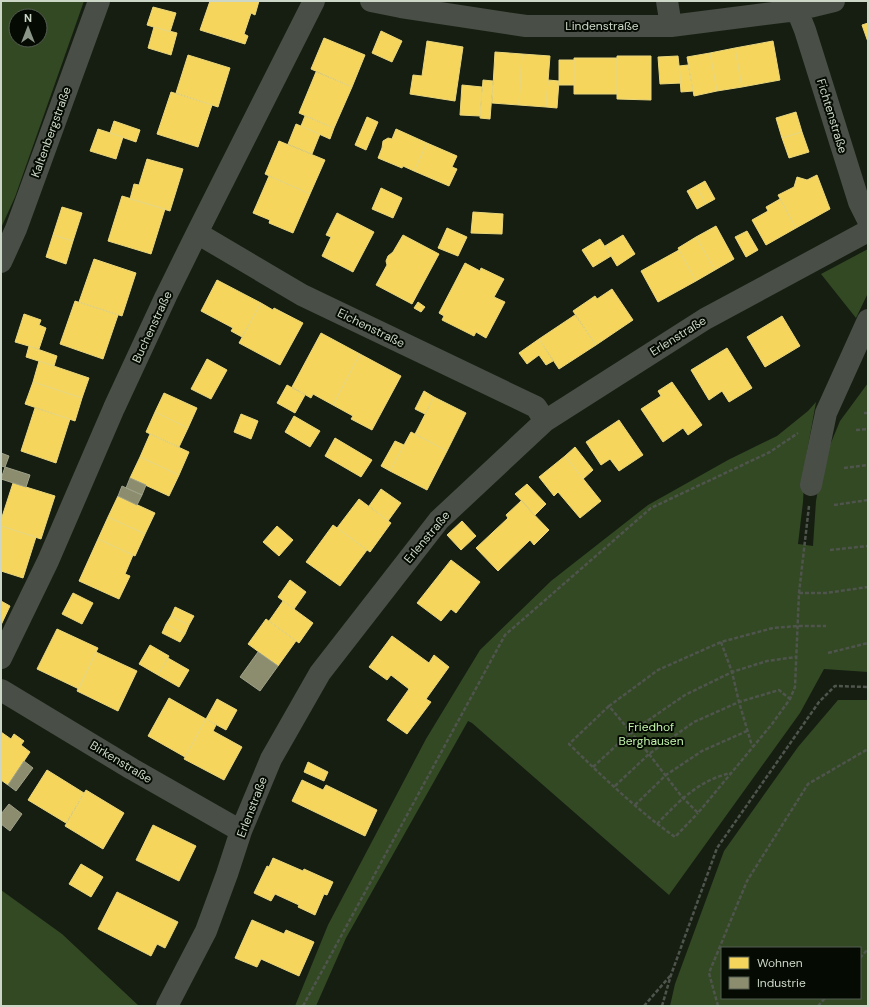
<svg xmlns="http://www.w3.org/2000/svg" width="869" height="1007" font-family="'DM Sans',sans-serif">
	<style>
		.green { fill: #324924; fill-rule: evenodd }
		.homes { fill: #f6d55c; stroke: #e9d67c }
		.industry { fill: #8c8c6e; stroke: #9fa289 }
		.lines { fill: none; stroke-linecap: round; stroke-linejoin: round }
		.path { stroke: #4f544c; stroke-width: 2.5; stroke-dasharray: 4 2; stroke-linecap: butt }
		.minor { stroke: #494e46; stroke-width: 22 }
		.labels { text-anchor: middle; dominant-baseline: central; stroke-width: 4; stroke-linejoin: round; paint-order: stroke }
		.street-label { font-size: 12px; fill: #ccd7c7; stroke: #050b03 }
		.park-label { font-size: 12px; fill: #c1f2a8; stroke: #050b03 }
	</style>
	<rect width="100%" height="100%" fill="#161e12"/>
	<path class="green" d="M1,1H84L15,197L1,228ZM16,16H40V40H16Z
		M868,249V293L856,318L821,274Z
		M868,383V672L824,669L800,713L669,895L472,723L468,721L346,938L316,1006H295L328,925L426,739L480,650L551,581L648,505L728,460L777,436L808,411L816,402L805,463L803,502L798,544L813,546L816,501L823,462L840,421Z
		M838,700H868V1006H670L675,984L724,851L798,747ZM722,948H860V998H722Z
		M1,890L62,934L139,1006H1Z"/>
	<path class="homes" d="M210,1H259L255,15L251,13L244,34L248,36L245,44L200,30Z
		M153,7L176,13L170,32L147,25Z
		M868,23V42L862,25Z
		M154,27L177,33L171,55L148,48Z
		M381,31L402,41L392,62L372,53Z
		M324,38L365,55L352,87L311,69Z
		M427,41L463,47L455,101L410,94L413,75L422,76Z
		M773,41L780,80L742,87L735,48Z
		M735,48L742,87L717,91L710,53Z
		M495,52L522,54L519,105L492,103Z
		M710,53L717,91L694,96L687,57Z
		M522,54L550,56L546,107L519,105Z
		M188,55L230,68L218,107L176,93Z
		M617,56H651V100L617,99Z
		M678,56L681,83L660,84L658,57Z
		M574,58H617V94H574Z
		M559,60H574V85H559Z
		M688,65L693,91L681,92L679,66Z
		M316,72L352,87L334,128L299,113Z
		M483,80L493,81L490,119L480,118Z
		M548,80L559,81L557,108L546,107Z
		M462,85L482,87L480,116L460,115Z
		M171,92L212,105L198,147L157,134Z
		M796,112L802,132L782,138L776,118Z
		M305,116L334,128L330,139L301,126Z
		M367,117L378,122L366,150L355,145Z
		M114,121L140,130L136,142L110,133Z
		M296,124L320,134L312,154L288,144Z
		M98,129L123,137L116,159L90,151Z
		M396,129L427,143L414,171L403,166L402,168L378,158L382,148L383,141L388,138L392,139Z
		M802,132L809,152L789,158L782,138Z
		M279,141L325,160L310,194L265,174Z
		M427,143L457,156L452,167L457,169L449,186L414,171Z
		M147,159L183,169L170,211L130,199L134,184L139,185Z
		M817,175L830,209L796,228L778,195L794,187L797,177L807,180Z
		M269,176L310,194L293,233L269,223L270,220L253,213Z
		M705,181L715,199L706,204L696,186Z
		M696,186L706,204L697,209L687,191Z
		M381,188L402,198L393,218L372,209Z
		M122,196L165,209L151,254L108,241Z
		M780,199L796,228L766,245L752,220L768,211L766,207Z
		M62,207L82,213L73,241L53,235Z
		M473,212L503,214L502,234L471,233Z
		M337,213L374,232L353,272L322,256L331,237L326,235Z
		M716,226L734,259L715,270L696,237Z
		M447,228L467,237L458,256L438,248Z
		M747,231L758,250L746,257L735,237Z
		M53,235L73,241L66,264L46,257Z
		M403,235L439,254L412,304L376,285L387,265L386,261L388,256L393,252Z
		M623,235L635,254L617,266L605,246Z
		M696,237L715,270L696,281L678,248Z
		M600,239L611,256L593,267L582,250Z
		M679,250L696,281L658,302L641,271Z
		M94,259L136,273L122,316L79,302Z
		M465,263L480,271L481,268L504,279L494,297L505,302L486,338L476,332L474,336L442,320L444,316L439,313Z
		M217,280L261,303L242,337L231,331L233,328L201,311Z
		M612,289L633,320L596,345L573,311L595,296L597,299Z
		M75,301L118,315L103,359L60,344Z
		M418,302L425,307L421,312L414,308Z
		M261,303L273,310L274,308L303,323L280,365L239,343Z
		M24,314L41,320L39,325L46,328L39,349L15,342Z
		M575,315L596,345L559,369L539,339Z
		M782,316L800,346L765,367L747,337Z
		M321,333L360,354L333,405L313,394L311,398L292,387Z
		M539,339L553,361L546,365L539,355L527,364L519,353Z
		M29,346L57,356L54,366L26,357Z
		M727,348L752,388L729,402L722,391L709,400L691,370Z
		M360,354L401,376L372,430L351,419L353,416L333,405Z
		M207,359L227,370L211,399L191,389Z
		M39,361L89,378L82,398L33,382Z
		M33,382L82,398L75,421L25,404Z
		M672,382L702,425L688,435L683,428L663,442L641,409L661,396L658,391Z
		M287,385L305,395L295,413L277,403Z
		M424,391L434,397L425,414L415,409Z
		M164,393L197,408L188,428L155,412Z
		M434,397L466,413L447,451L415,434Z
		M35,408L70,419L56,463L21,451Z
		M155,412L188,428L179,447L146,432Z
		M241,414L258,421L251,439L234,432Z
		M294,416L320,431L310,447L285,432Z
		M619,420L643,455L619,471L610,459L601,465L586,442Z
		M411,432L447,451L427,490L390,471Z
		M150,434L189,452L179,475L140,457Z
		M335,438L372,460L361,477L325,456Z
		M395,441L404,445L390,471L381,466Z
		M575,447L593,470L583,479L565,456Z
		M565,456L601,501L580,518L558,492L554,496L539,477Z
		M140,457L179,475L169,496L130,478Z
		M13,483L55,496L41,539L1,526V520Z
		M527,484L546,504L535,515L515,494Z
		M381,489L401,503L388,521L369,506Z
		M118,496L155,513L145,534L108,517Z
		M359,499L391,523L370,552L337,528Z
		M521,501L549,530L534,545L530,540L498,571L476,548L508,518L506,515Z
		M108,517L145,534L135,556L98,539Z
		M462,521L476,536L461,550L447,535Z
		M333,525L367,550L340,586L306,562Z
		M1,526L36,537L23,578L1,571Z
		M277,526L293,540L279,556L263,542Z
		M98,539L133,555L125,574L130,576L119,599L79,581Z
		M451,560L480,582L456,613L451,609L441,621L417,603Z
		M290,580L306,592L294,609L278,597Z
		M73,593L93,603L82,624L62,614Z
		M1,601L10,606L1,625Z
		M283,601L313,623L299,643L269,621Z
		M175,607L194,616L189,625L171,616Z
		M171,616L189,625L185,634L166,624Z
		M266,619L296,641L278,666L248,644Z
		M166,624L185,634L180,642L162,633Z
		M57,629L98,648L79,689L37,669Z
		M392,636L429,663L434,655L449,667L426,699L431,702L407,734L387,720L409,689L391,675L387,680L369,667Z
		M150,645L169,656L158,675L139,664Z
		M96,652L137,671L118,711L77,691Z
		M168,658L189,670L179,687L158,675Z
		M169,698L206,719L185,757L148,736Z
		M217,699L237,710L226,730L206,719Z
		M206,719L216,725L213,731L242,747L224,780L184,759Z
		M1,732L11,739L14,734L24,741L21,745L30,752L8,785L1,780Z
		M308,762L328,772L324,781L304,772Z
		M47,770L84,793L66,823L28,800Z
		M302,780L323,790L326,785L377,810L365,836L292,801Z
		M86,790L124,813L103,849L65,826Z
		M153,825L196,846L179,881L136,860Z
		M273,858L303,871L304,869L333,882L327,895L324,894L315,915L298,907L299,905L275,894L271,901L254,893L267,866L269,867Z
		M81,864L103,877L91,897L69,884Z
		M117,892L178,922L165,948L157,944L151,956L98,929Z
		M252,920L284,934L286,930L314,942L299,976L261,959L257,967L235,958Z"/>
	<path class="industry" d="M1,453L9,456L5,467L1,466Z
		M5,467L30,475L26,487L1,479Z
		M130,478L146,485L142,495L126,488Z
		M122,486L142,495L137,505L118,496Z
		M258,652L278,666L260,691L240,677Z
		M24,761L33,768L16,791L8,785Z
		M9,804L22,814L10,831L1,824V814Z"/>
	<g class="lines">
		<path class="path" d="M864,413H868
			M856,430L868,429
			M844,468L868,465
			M834,505L868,500
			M809,506L799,593L795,687L790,699L772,724L698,813L682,797L649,754L609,706L658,670L721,642L773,628L798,626H826
			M830,550L868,546
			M799,593H826L868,587
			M721,642L732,672L739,702L752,746
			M828,653L868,643
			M609,706L569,744C603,777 637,810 675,837L698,813
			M593,767L631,732L685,695L732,672L767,661L796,657
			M615,786L649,754L694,722L739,702L779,690L790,699
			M635,805L666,775L702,751L747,731
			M657,824C679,801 699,780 731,773
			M860,958L868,949
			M303,1006L505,635L651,508L770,452L798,433
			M644,1006L670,976
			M662,1006L671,975L717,848L819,702L835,686L868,687
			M718,1006L709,973L747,881L808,784L868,749
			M818,1006L825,998"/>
		<path class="minor" d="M371,1L401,7L526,26H671L797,10L834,1
			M667,1L671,26
			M797,10L805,30L859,202L868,220
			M197,233L302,295L536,407L545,421
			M1,262L16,229L99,1
			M811,485L826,413L868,320
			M1,658L48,561L114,408L166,296L197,233L314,1
			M1,690L132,769L241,831
			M167,1006L206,931L227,874L241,831L271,759L320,673L439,520L545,421L705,319L868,231"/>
	</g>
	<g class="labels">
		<g class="street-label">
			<text x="602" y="26">Lindenstraße</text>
			<text transform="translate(832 116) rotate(73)">Fichtenstraße</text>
			<text transform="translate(51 132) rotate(-70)">Kaltenbergstraße</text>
			<text transform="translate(152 327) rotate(-65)">Buchenstraße</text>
			<text transform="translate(371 328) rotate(26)">Eichenstraße</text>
			<text transform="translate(678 336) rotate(-32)">Erlenstraße</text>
			<text transform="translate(427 537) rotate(-50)">Erlenstraße</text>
			<text transform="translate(121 762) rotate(31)">Birkenstraße</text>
			<text transform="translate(252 807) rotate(-69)">Erlenstraße</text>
		</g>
		<g class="park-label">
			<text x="651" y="727">Friedhof<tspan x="651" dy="14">Berghausen</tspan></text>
		</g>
	</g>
	<rect width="869" height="1007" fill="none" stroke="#ccd7c7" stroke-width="4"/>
	<rect x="721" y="947" width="140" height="52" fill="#050b03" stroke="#555d51"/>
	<rect x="729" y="957" width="20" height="12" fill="#f6d55c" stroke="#555d51"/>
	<text x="757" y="967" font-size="12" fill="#ccd7c7">Wohnen</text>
	<rect x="729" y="977" width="20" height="12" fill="#8c8c6e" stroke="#555d51"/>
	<text x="757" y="987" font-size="12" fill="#ccd7c7">Industrie</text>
	<g transform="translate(28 28)"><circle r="19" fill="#050b03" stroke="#555d51"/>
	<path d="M0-3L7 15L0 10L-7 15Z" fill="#8c9688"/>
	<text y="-6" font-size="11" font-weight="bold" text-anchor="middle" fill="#ccd7c7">N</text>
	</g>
</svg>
